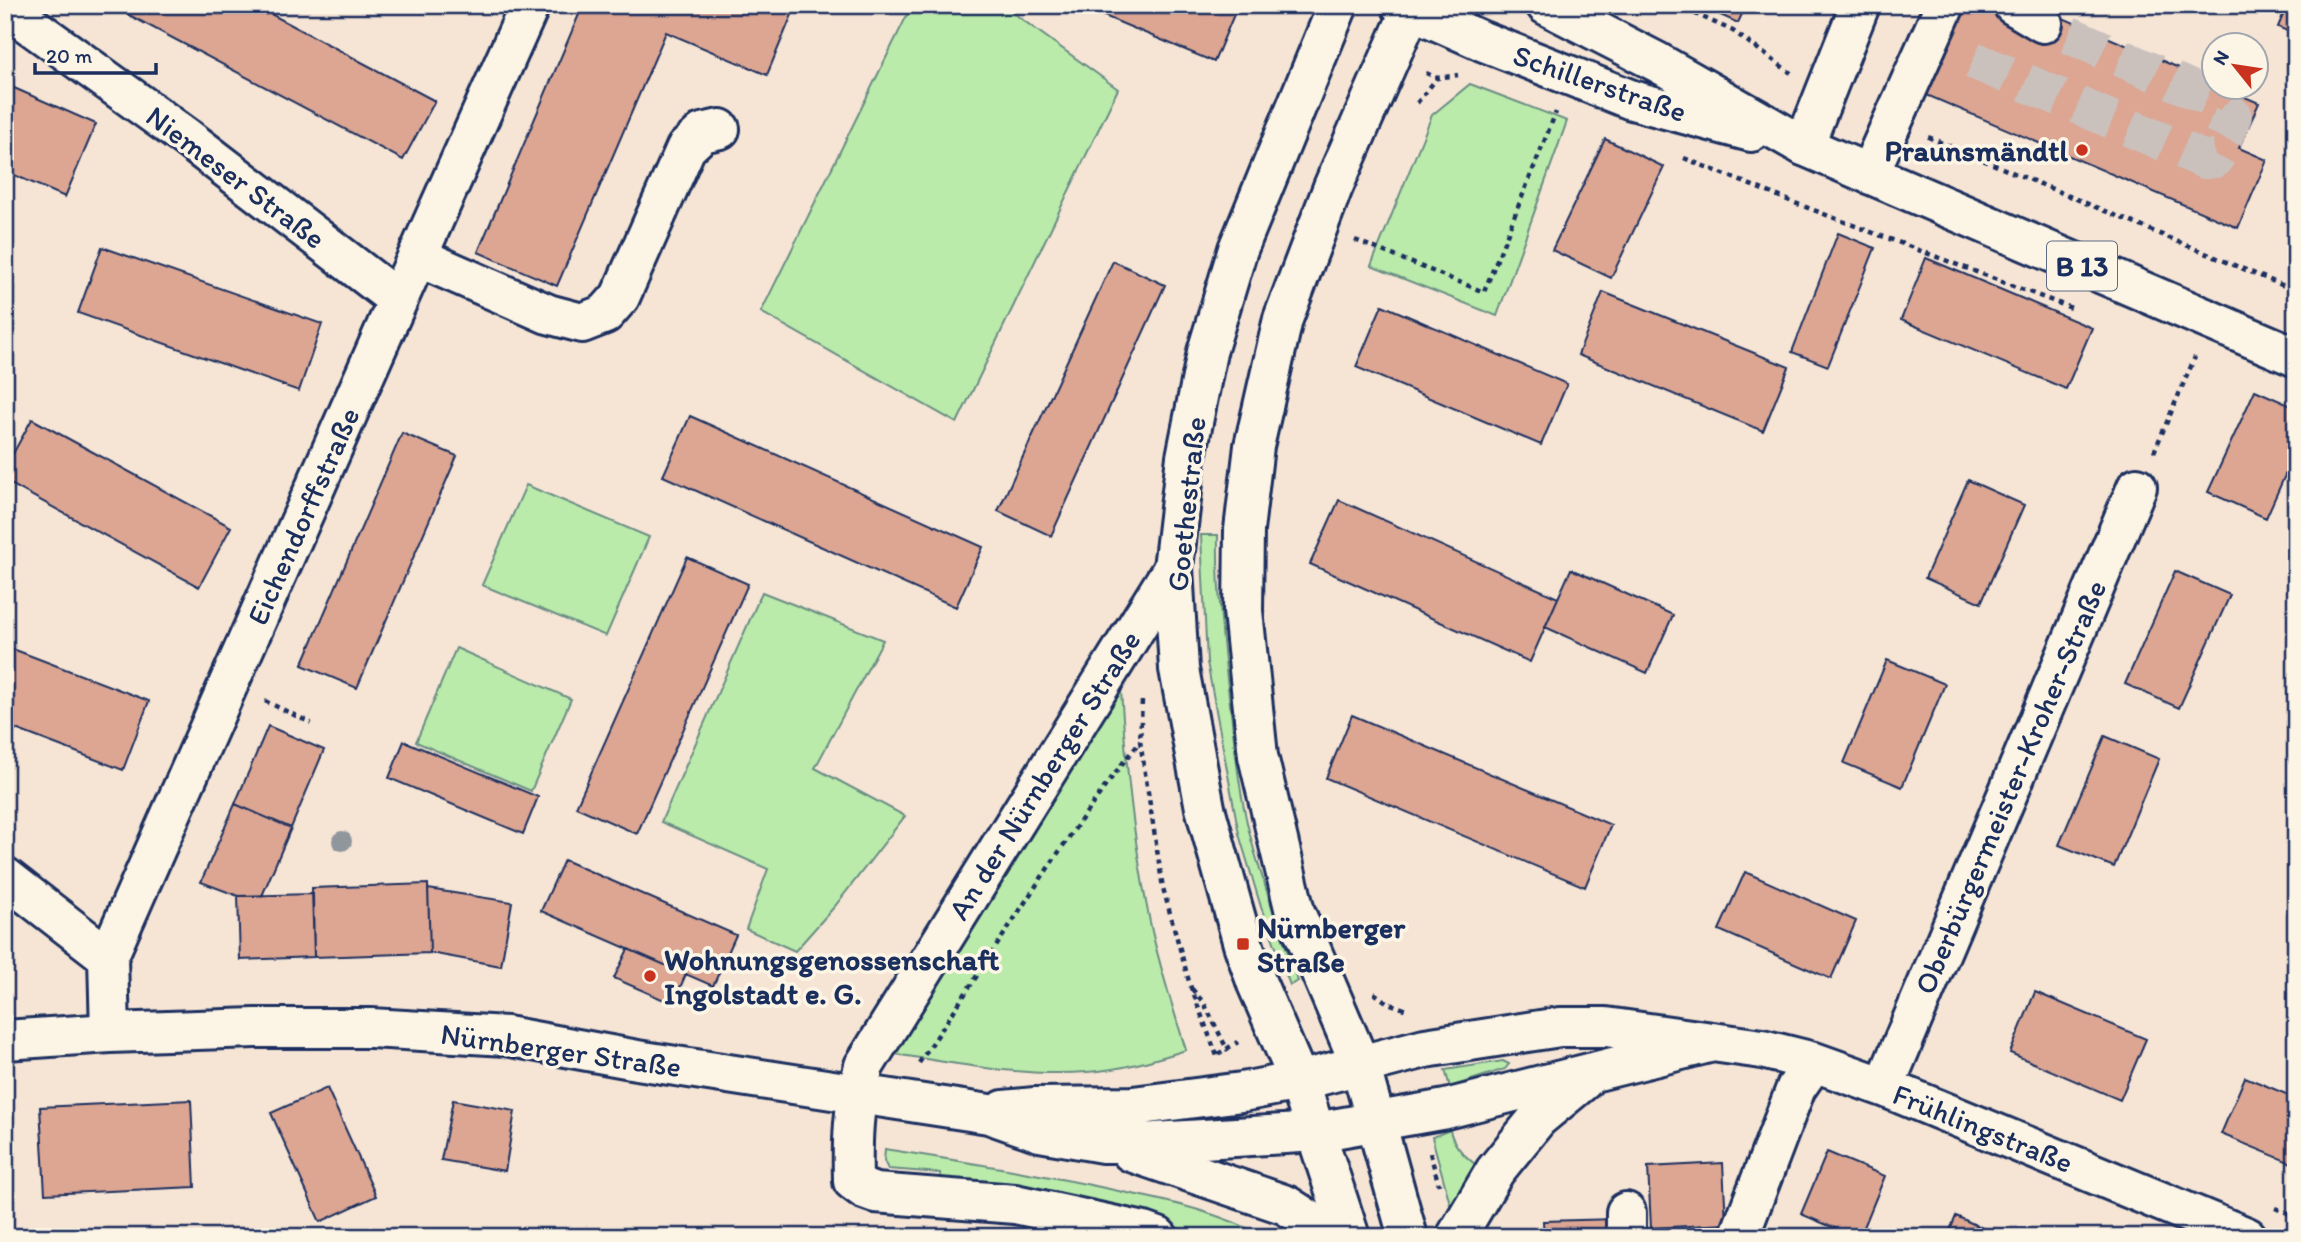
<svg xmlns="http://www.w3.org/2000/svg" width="2301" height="1242" font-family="Itim,sans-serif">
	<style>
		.green { fill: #baebaa; stroke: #6a8d84; stroke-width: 2 }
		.building { fill: #dca693; stroke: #1b2f5e; stroke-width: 2 }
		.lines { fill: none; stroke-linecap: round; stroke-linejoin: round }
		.minor-tunnel { stroke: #cac1bd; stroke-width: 38; stroke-dasharray: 38 19; stroke-linecap: butt }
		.minor-casing { stroke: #1b2f5e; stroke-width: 44 }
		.major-casing { stroke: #1b2f5e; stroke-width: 44 }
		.path { stroke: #1b2f5e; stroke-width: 4.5; stroke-dasharray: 5 5; stroke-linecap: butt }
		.minor { stroke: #fcf5e5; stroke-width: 38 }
		.major { stroke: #fcf5e5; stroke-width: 38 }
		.tree { fill: #8f969c }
		.poi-dot { fill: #c8321e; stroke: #fcf5e5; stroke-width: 2.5 }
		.labels { text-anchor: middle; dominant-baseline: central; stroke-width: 7; stroke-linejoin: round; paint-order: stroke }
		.shield { fill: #fcf5e5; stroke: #5e6a86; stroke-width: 2 }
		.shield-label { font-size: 28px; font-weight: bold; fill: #1b2f5e }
		.street-label { font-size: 30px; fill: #1b2f5e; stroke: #fcf5e5 }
		.poi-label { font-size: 30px; font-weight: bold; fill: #1b2f5e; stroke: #fcf5e5; text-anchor: start }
	</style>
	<rect width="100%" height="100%" fill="#f6e5d5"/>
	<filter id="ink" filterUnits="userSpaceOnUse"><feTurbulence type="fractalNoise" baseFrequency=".0143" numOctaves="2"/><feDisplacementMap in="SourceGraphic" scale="14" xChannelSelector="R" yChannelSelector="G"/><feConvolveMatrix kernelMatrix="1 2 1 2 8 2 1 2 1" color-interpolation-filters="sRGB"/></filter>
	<g filter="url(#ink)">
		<path class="green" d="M912,5H1002L1118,89L957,423L761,312Z
			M1470,84L1567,121L1497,316L1371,266L1432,115Z
			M526,485L649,537L606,636L482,585Z
			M1201,535H1218C1217,591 1223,647 1230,704C1235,747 1239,793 1250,835C1263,885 1281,933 1298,981L1290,985L1261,907L1239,834L1207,662Z
			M762,592L883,640L815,768L905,816L835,906L795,951L746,929L768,869L661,822Z
			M456,648L571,699L531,791L416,742Z
			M1121,690C1126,768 1134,846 1150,922C1159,966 1173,1008 1186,1050C1154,1060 1121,1070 1087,1072C1023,1077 958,1064 895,1054Z
			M1503,1061L1509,1064L1505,1069L1450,1087L1445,1070Z
			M1450,1130C1453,1145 1463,1155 1475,1164L1452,1211L1432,1137Z
			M885,1149C965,1162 1044,1174 1123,1192C1172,1202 1221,1213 1265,1237H1190L1175,1226L1143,1215L1002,1184H970L943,1188L940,1173L888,1169L884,1161Z"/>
		<path class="building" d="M110,5H254L435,101L403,160Z
			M583,5H796L767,75L666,32L557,286L478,252Z
			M1078,5H1238L1214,62Z
			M1698,5H1746L1738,23Z
			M1952,5H1973L2039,34L2049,12L2214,83V88H2224L2259,103L2239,148L2267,160L2238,228L1915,90Z
			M2287,5H2296V35L2278,27Z
			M5,84L96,124L65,197L5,171Z
			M1605,139L1664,167L1611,278L1552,250Z
			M1838,233L1875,248L1828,366L1792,352Z
			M102,247L322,324L299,391L78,313Z
			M1926,258L2092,328L2066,389L1901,320Z
			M1113,261L1165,285L1051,536L998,511Z
			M1603,292L1789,367L1763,431L1578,355Z
			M1382,305L1567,384L1541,445L1356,367Z
			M2255,390L2296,408V478L2286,473L2266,518L2208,492Z
			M690,416L983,547L956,607L663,476Z
			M32,419L231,527L199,587L5,481V468Z
			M402,433L457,456L357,688L302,665Z
			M1968,480L2024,505L1981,603L1925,578Z
			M1339,500L1558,598L1530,662L1310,564Z
			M687,557L748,584L637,834L576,807Z
			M1571,569L1673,615L1647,673L1545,627Z
			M2175,571L2230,595L2179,708L2125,684Z
			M5,646L149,701L123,770L5,725Z
			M1887,660L1945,684L1902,787L1844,763Z
			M1352,715L1611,825L1585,887L1326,778Z
			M268,726L324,750L291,828L235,804Z
			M2105,736L2159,759L2114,867L2059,845Z
			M404,741L538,797L523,834L389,778Z
			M235,804L291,828L262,896H238L201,882Z
			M564,860L736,935L713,986L541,911Z
			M1745,872L1856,921L1831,979L1719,930Z
			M428,884L430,953L314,957L312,888Z
			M428,889L512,902L501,966L430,953Z
			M313,894L314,957L240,960L238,896Z
			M628,949L686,974L673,1004L614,978Z
			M2035,992L2146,1039L2120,1100L2010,1053Z
			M2245,1077L2296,1098V1165L2221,1134Z
			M327,1088L376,1196L320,1222L271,1113Z
			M191,1100L195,1187L45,1194L40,1107Z
			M453,1100L515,1111L505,1171L441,1160Z
			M1827,1152L1885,1176L1860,1237H1855L1801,1214Z
			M1723,1163L1726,1224L1651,1228L1648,1167Z
			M5,1173L9,1215H5Z
			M1956,1216L2002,1237H1947Z
			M1616,1219V1237H1544L1543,1221Z"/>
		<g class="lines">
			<path class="minor-tunnel" d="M1973,60L2205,160L2215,159L2233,116L2220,102L2043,23"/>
			<g class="minor-casing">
				<path id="minor" d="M2013,5L2043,23
					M5,7L187,138L398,300
					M1804,146L1860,5
					M1869,174L1945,5
					M418,257L548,314L582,323L605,314L620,297L686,148L702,133L720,129
					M5,877L108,957
					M110,1033L108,957L398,300L530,5
					M5,1040L110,1033L255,1028H371L506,1036L637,1060L989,1114L1040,1132L1103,1143L1155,1142L1316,1132L1446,1109L1713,1042
					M1884,1087L2137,487
					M1004,1110L1035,1107L1133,1106L1242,1092L1299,1081L1425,1048L1560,1027H1606L1762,1049L1814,1062L1884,1087L2247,1237
					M1131,1152L1286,1205L1317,1225L1330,1237
					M1626,1212V1237
					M1158,1237L1144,1232L1015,1204L875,1193L864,1189L853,1181C852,1141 853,1105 864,1066L1173,568
					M1456,1237L1495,1171L1538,1118L1584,1080
					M1739,1237L1796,1088L1814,1062"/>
			</g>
			<g class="major-casing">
				<path id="major" d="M1338,5L1238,249L1207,352L1186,457L1173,568L1179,669L1205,808L1243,944L1257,984L1299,1081L1350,1237
					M1401,5L1482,41L1632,100L1751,132
					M1546,5L1657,62L1804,146L2296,357
					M1408,1237L1360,1064L1295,912L1258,756L1243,611L1244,530L1254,446L1283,319L1333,187L1413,5"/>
			</g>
			<path class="path" d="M1284,5L1293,13
				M1676,5L1733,31L1791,73
				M1426,73L1437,78L1458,75
				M1417,103L1437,78
				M1928,137L2296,291
				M1684,158L1795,203L2071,308
				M1355,240L1484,292L1556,112
				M2154,452L2195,357
				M265,701L311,723
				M1142,701L1140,741L1163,888L1190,985L1217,1056
				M1192,989L1204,1003L1228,1051
				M1374,993L1388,1003L1407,1010
				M1218,1054L1238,1042
				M919,1063C992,956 1059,843 1140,741
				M1430,1153L1439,1185
				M2275,1208L2296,1216"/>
			<use href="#minor" class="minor"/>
			<use href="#major" class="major"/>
		</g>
		<circle class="tree" cx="342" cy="841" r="10"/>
	</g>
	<g class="poi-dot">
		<circle cx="2082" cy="150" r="7"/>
		<rect x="1236" y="937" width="14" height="14" rx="3.5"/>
		<circle cx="650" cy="976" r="7"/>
	</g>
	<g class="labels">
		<rect class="shield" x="2047" y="241.5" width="70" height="49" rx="5"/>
		<g class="shield-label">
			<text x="2082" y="266">B 13</text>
		</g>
		<g class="street-label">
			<text transform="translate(1600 83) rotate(19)">Schillerstraße</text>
			<text transform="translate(236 177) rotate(37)">Niemeser Straße</text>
			<text transform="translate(1186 504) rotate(-84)">Goethestraße</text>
			<text transform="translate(303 516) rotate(-66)">Eichendorffstraße</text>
			<text transform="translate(1044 775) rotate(-58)">An der Nürnberger Straße</text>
			<text transform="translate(2010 787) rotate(-67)">Oberbürgermeister-Kroher-Straße</text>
			<text transform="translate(561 1050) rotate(8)">Nürnberger Straße</text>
			<text transform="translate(1983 1128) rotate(22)">Frühlingstraße</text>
		</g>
		<g class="poi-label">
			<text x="2068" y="150" text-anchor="end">Praunsmändtl</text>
			<text x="1257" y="927">Nürnberger<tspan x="1257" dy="34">Straße</tspan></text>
			<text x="664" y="959">Wohnungsgenossenschaft<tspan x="664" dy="34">Ingolstadt e. G.</tspan></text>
		</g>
	</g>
	<rect width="2301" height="1242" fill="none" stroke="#fcf5e5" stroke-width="28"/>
	<rect x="14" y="14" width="2273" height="1214" fill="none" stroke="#1b2f5e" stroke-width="2.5" filter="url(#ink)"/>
	<g transform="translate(2235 66) rotate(300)"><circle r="33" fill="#fcf5e5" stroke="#a2a6af" stroke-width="2"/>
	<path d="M0-5L12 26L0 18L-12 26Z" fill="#c8321e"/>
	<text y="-10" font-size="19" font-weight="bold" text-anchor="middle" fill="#1b2f5e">N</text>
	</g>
	<path d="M35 63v10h121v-10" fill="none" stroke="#1b2f5e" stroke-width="3.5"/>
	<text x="46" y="63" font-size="21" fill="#1b2f5e" stroke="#fcf5e5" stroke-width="5" paint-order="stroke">20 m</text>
</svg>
